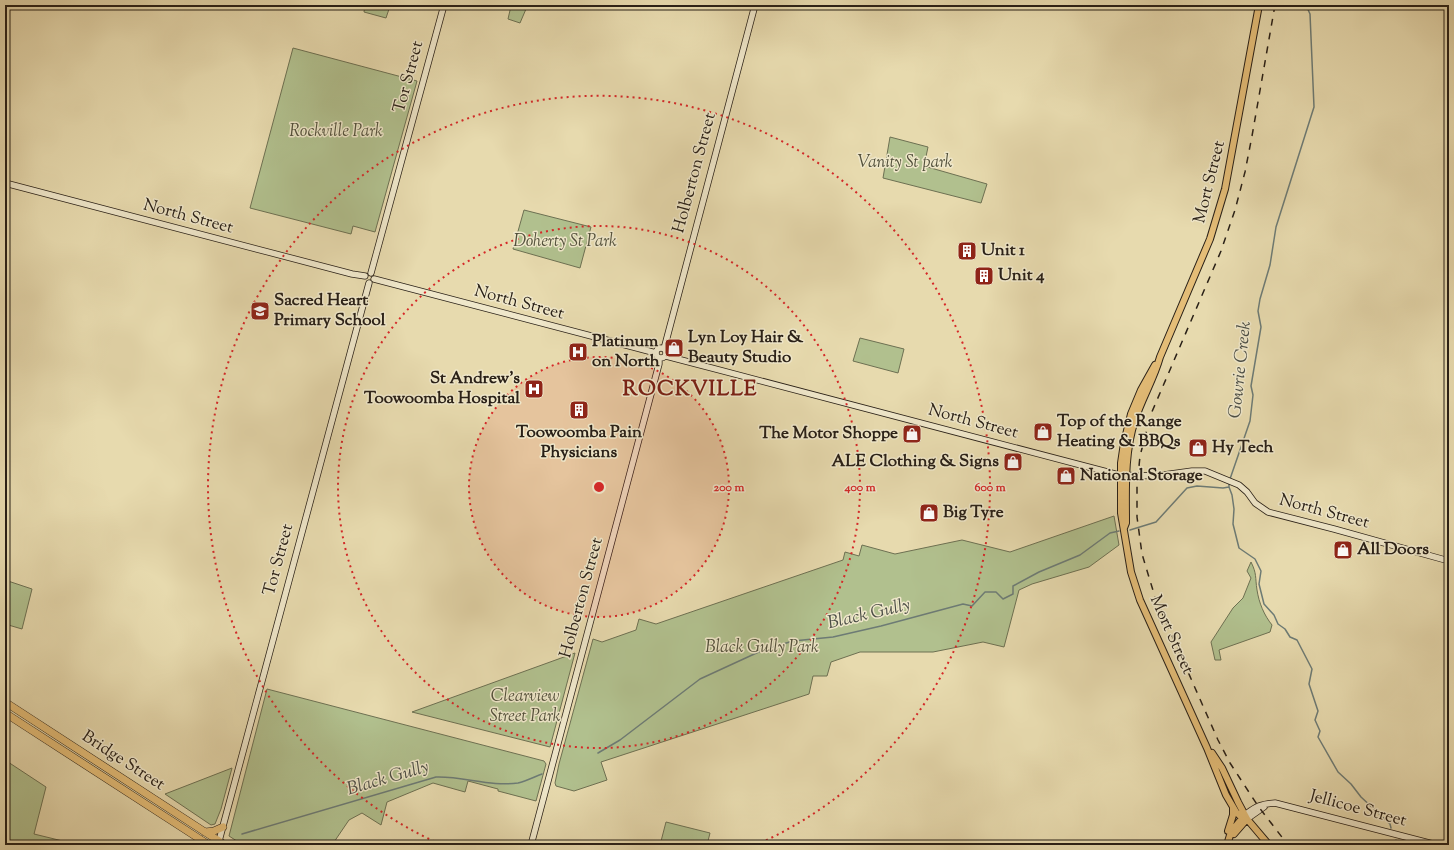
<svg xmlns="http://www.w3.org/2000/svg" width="1454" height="850" font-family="'Sorts Mill Goudy',serif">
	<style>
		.green { fill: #b1c08e; stroke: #6d7052 }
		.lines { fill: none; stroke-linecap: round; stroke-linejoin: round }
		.stream { stroke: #6d7b75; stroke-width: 1.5 }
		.secondary-casing { stroke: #292017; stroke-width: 7 }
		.primary-casing { stroke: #292017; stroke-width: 8 }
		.highway-casing { stroke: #292017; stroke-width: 8 }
		.secondary { stroke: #efe7ca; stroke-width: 5.5 }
		.primary { stroke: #e4bd77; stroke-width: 6 }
		.highway { stroke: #e4bd77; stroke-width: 7 }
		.rail { stroke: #292017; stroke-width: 1.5; stroke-dasharray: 7 7; stroke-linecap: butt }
		.ring { fill: none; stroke: #d62828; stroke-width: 2; stroke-dasharray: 2 4 }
		.labels { text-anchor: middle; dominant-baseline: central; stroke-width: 3; stroke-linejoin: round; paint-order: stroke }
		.street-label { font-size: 17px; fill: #292017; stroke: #efe7ca }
		.park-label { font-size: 17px; font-style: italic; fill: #52503b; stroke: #efe7ca }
		.poi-label { font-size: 17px; font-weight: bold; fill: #292017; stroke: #efe7ca; text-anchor: start }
		.water-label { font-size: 18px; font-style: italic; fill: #4b4e46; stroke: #efe7ca }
		.district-label { font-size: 21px; font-weight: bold; letter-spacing: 1px; fill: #7a1f14; stroke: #efe7ca }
		.centre { fill: #d62828; stroke: #efe7ca; stroke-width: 2 }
		.ring-label { font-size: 12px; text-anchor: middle; font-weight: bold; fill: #d62828; stroke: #efe7ca; stroke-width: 3; stroke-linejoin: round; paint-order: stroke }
	</style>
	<rect width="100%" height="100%" fill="#e7daae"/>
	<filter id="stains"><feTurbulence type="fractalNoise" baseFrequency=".005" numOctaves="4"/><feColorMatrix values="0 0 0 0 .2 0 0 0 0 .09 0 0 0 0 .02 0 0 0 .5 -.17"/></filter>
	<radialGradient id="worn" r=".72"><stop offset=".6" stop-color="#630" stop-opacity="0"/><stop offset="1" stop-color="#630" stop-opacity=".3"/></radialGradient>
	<path class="green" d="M365,5H384L390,6L386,18L364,12Z
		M510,5H532L526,9L520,23L508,19L511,6Z
		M293,48L417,81L375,232L353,226L351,234L250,208Z
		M890,137L928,147L924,166L987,184L981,203L883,178Z
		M524,210L591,227L580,268L513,249Z
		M860,338L904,349L898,373L853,361Z
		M1114,516L1119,545L1089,567L1032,584L1019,590L1004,647L983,642L933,652H860L831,662L827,676H813L809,694L601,762L607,780L574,791L556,786L555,783L559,764L593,639L602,642L636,630L639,619L656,624L843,560L845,552L859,556L862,545L895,554L962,540L1010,552Z
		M1251,562C1257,574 1255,577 1257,590C1259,603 1264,615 1272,625L1270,632L1219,650L1221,660H1215L1211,642L1233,608L1243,598L1251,578L1247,571Z
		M5,580L32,589L22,629L5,624Z
		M575,653L550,747L412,712Z
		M267,689L544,761L546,764L536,801L498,791V789L468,781L465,792L433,783L387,802L381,825L362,813L349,820L332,845H243L229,836Z
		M5,760L46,787L34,834L79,845H5Z
		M232,768L221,809L215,824L211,825L165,794Z
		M666,822L710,833L707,845H660Z"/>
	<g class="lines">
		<path class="stream" d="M1230,479L1250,421L1253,395L1251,386L1261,327L1258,311L1260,299L1270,265L1276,227L1314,107L1310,14L1306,5
			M1229,483V487L1232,495L1234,509L1233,524L1239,548L1255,559L1261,571L1259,584L1264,604L1274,615L1278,624L1285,629L1290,637L1297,640L1312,669L1309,684L1318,711L1315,720L1320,731L1318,737L1338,772L1351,784L1361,797L1390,824L1391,828
			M1130,530L1156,522L1187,488L1197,486L1223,488L1229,487
			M598,753L620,740L700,679L763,650L793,641L833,637L881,626L963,604L972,606L985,592H996L1003,599L1013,594V586L1039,572L1080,555L1110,533L1119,531
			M242,834L436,777C463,776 491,787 518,783C526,781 534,777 542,774
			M1396,840L1398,845"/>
		<g class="secondary-casing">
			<path id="secondary" d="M5,183L352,274L365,276
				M371,273L444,5
				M374,279L656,353
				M656 353a5 5 0 1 1 10 0a5 5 0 1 1-10 0Z
				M664,349L755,5
				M666,356L1115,474L1138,476L1163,475L1192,471H1205L1239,485L1247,492L1255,503L1268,512L1334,529L1449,561
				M1246,814C1257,806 1261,804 1275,803L1437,845
				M1247,819L1264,807
				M219,841L369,283
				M531,845L659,364V358"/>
		</g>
		<g class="primary-casing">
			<path id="primary" d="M1155,365L1141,390L1131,414L1124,443L1121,463V513L1131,572L1140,600L1207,748L1226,795L1236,812L1241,817L1247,819
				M1124,528L1126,523C1126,489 1124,453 1135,420C1142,398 1154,379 1160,357L1210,239L1225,189L1259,5
				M1212,753L1222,768L1238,802L1247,819L1269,845
				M1228,831L1233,815V807
				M1234,834L1247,819
				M219,841L225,845
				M1227,845L1231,832L1244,816"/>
		</g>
		<g class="highway-casing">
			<path id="highway" d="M5,702L205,832L219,841L218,845
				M5,713L209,845
				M205,832L214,831L223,827"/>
		</g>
		<use href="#secondary" class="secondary"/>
		<use href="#primary" class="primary"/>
		<use href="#highway" class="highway"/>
		<path class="rail" d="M1275,5L1252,136L1245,172L1235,210L1221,251L1151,414L1140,456L1137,487V517L1142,554L1155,597L1218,740L1230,763L1258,806L1288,845"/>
	</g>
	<circle cx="599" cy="487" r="130" fill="#d62828" fill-opacity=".12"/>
	<g class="ring">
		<circle cx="599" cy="487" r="130"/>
		<circle cx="599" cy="487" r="261"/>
		<path d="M440 844A391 391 0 1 1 758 844"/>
	</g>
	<defs>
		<g id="building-square" transform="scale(1)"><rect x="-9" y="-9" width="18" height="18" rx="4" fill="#8f2418" stroke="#efe7ca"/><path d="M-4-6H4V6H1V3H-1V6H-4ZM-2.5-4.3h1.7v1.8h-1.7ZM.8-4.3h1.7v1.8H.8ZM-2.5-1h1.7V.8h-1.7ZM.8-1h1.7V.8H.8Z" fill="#fff"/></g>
		<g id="school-square" transform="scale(1)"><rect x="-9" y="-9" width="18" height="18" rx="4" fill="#8f2418" stroke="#efe7ca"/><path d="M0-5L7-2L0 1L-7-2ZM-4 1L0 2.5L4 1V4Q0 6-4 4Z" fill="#fff"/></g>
		<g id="shop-square" transform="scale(1)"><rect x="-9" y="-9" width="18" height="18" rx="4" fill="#8f2418" stroke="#efe7ca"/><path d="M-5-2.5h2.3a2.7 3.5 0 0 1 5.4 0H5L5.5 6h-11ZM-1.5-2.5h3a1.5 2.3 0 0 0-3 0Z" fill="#fff"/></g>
		<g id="hospital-square" transform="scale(1)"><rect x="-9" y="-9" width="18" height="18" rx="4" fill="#8f2418" stroke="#efe7ca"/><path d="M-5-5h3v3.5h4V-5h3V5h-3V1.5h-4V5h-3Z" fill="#fff"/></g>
	</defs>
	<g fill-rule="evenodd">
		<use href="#building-square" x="967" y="251"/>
		<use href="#building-square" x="984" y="276"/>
		<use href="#school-square" x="260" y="311"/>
		<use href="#shop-square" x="674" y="348"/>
		<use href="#hospital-square" x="578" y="352"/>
		<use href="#hospital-square" x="534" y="389"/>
		<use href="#building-square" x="579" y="410"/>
		<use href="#shop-square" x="1043" y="432"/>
		<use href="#shop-square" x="912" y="434"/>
		<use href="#shop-square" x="1198" y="448"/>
		<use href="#shop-square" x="1013" y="462"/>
		<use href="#shop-square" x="1066" y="476"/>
		<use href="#shop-square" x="929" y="513"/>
		<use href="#shop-square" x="1343" y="550"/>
	</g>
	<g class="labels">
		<g class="street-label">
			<text transform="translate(409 77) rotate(-75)">Tor Street</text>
			<text transform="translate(695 173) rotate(-75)">Holberton Street</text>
			<text transform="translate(1210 182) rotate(-76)">Mort Street</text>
			<text transform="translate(188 217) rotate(15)">North Street</text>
			<text transform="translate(519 303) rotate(15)">North Street</text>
			<text transform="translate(973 422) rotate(15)">North Street</text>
			<text transform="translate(1324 512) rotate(15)">North Street</text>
			<text transform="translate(279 560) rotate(-75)">Tor Street</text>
			<text transform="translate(582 598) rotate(-75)">Holberton Street</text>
			<text transform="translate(1171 635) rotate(66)">Mort Street</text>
			<text transform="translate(123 761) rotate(33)">Bridge Street</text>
			<text transform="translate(1358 809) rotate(15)">Jellicoe Street</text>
		</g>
		<g class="park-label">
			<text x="336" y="132">Rockville Park</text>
			<text x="905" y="163">Vanity St park</text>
			<text x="565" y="242">Doherty St Park</text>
			<text x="762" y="648">Black Gully Park</text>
			<text x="525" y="697">Clearview<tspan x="525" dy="20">Street Park</tspan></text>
		</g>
		<g class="poi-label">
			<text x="981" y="251">Unit 1</text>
			<text x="998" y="276">Unit 4</text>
			<text x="274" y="301">Sacred Heart<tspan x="274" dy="20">Primary School</tspan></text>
			<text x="688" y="338">Lyn Loy Hair &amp;<tspan x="688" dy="20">Beauty Studio</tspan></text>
			<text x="592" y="342">Platinum<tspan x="592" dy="20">on North</tspan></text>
			<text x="520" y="379" text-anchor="end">St Andrew's<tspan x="520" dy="20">Toowoomba Hospital</tspan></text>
			<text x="1057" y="422">Top of the Range<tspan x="1057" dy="20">Heating &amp; BBQs</tspan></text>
			<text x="579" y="433" text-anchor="middle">Toowoomba Pain<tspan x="579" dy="20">Physicians</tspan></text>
			<text x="898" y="434" text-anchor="end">The Motor Shoppe</text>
			<text x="1212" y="448">Hy Tech</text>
			<text x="999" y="462" text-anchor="end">ALE Clothing &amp; Signs</text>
			<text x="1080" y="476">National Storage</text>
			<text x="943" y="513">Big Tyre</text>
			<text x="1357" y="550">All Doors</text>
		</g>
		<g class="water-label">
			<text transform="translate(1241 370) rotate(-84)">Gowrie Creek</text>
			<text transform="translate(869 615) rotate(-13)">Black Gully</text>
			<text transform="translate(388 779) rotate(-16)">Black Gully</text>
		</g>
		<g class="district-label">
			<text x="690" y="390">ROCKVILLE</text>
		</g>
	</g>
	<circle cx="599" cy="487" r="6" class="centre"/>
	<g class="ring-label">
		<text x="729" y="491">200 m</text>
		<text x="860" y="491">400 m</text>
		<text x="990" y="491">600 m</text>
	</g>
	<rect width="1454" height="850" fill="none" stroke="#e7daae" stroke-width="20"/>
	<rect x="6" y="6" width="1442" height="838" fill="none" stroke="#292017" stroke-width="2"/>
	<rect x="10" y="10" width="1434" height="830" fill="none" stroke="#292017"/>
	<rect width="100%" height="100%" filter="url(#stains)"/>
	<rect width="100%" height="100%" fill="url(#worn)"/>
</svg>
